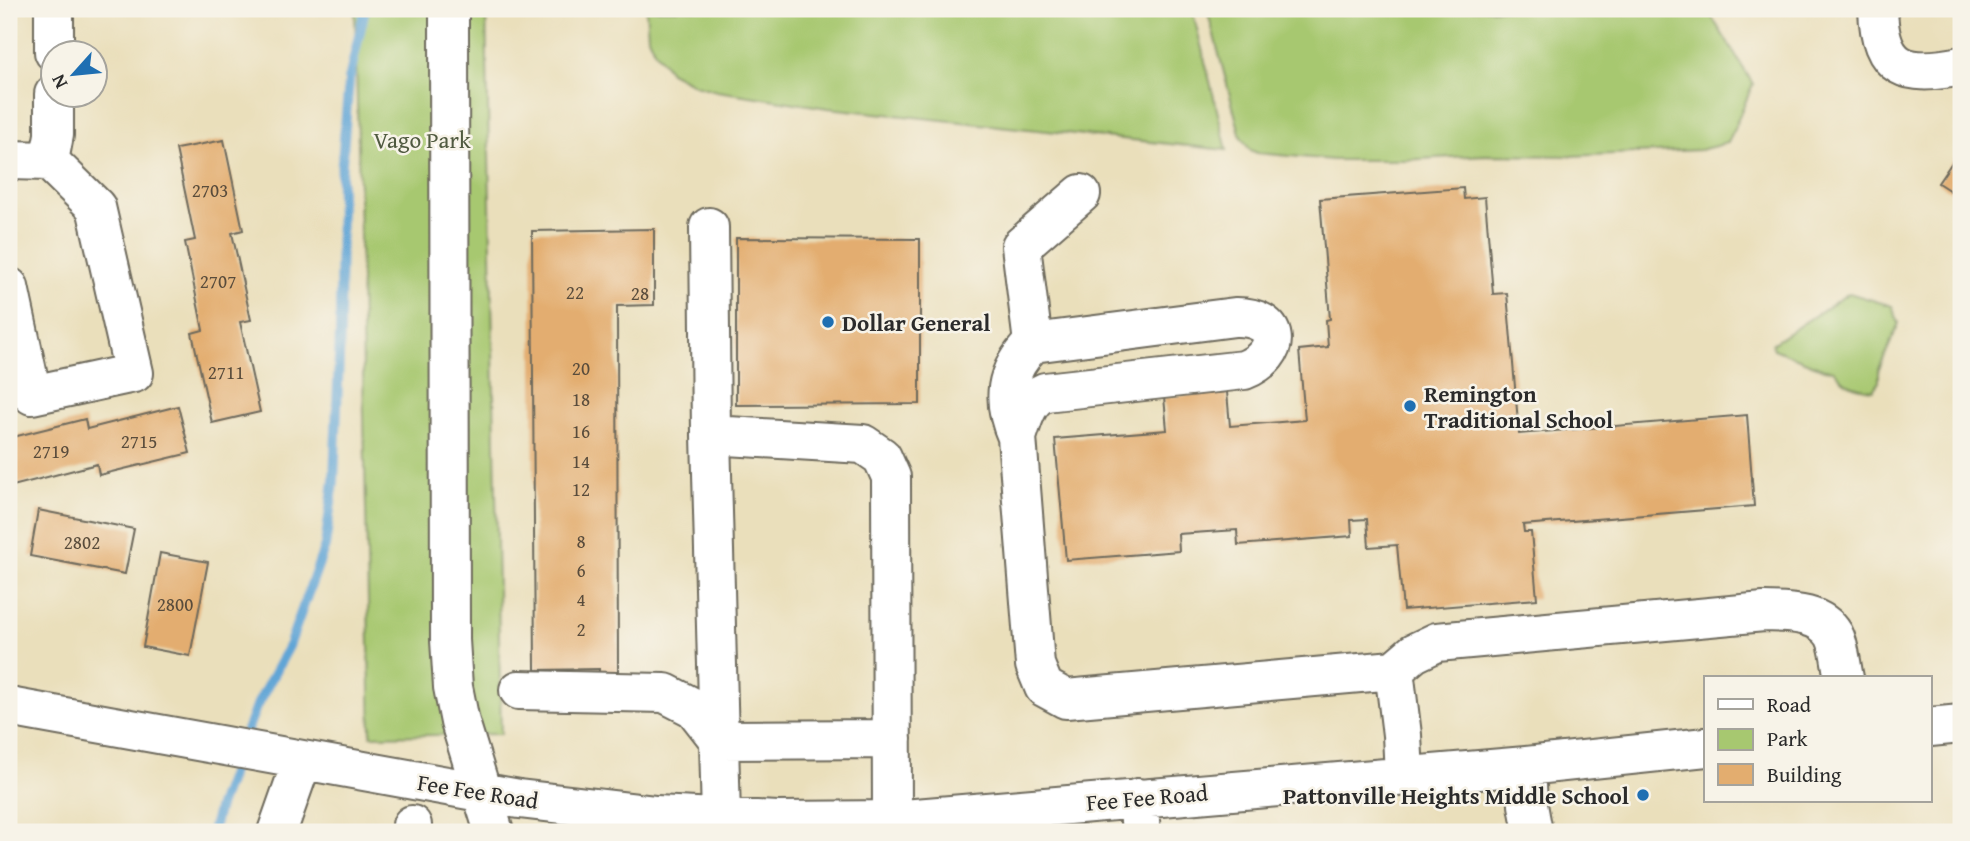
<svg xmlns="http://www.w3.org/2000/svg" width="1970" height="841" font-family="'Gentium Book Plus',serif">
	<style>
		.green { fill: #a7c870; stroke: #697a4e; stroke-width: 2 }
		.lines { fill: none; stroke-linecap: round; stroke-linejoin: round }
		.stream { stroke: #61a5d6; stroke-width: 10 }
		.building { fill: #e3ad6f }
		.minor-casing { stroke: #6e6a5d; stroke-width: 42 }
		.minor { stroke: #fff; stroke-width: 38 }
		.poi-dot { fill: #1f6fb2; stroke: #f7f3e8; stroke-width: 2.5 }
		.labels { text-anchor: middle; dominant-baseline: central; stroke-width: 5; stroke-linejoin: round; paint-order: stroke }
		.number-label { font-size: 19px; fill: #594c3c }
		.park-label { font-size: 23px; fill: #505a40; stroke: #f7f3e8 }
		.poi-label { font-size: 23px; font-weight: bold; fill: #2b2b2b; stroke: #f7f3e8; text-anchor: start }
		.street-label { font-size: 23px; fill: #2b2b2b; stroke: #f7f3e8 }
	</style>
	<rect width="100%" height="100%" fill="#f7f3e8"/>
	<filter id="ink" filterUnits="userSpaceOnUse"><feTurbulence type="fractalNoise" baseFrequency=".0143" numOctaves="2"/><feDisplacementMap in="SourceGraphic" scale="14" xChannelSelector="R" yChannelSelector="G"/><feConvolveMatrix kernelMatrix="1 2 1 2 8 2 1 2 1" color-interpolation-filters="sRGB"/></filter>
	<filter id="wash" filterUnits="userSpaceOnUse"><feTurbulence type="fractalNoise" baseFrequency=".00686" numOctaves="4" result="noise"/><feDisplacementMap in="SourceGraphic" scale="28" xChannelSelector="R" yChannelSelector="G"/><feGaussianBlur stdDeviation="1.57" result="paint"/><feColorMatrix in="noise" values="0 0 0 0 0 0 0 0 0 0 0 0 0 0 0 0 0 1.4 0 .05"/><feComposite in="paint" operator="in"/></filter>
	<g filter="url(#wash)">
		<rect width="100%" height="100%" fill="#eadfbb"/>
		<path class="green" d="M355,9H486L501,734L371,736Z
			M646,9H1192L1227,150L828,108L717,91L695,85L670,72L654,50L648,37Z
			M1207,9H1707L1753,84L1728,143L1700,150L1571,156L1485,155L1404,160H1333L1257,153L1250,150L1241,137Z
			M1849,293L1892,306L1899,323L1879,369V382L1873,390C1855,388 1845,385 1834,370L1824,369L1774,349L1772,344Z"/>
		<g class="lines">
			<path class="stream" d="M243,741L256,707L289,646L325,546L334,481L340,333L341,174L349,80L365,9
				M212,832L219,806L238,755"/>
		</g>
		<g id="blocks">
			<path class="building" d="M224,140L243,230L232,233L251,320L240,322L260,412L212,423L192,333L203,330L185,242L195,240L176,149Z
				M1961,149V198L1938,183Z
				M1463,188L1464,199L1485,197L1493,294L1507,293L1519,434L1747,415L1754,506L1523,525L1524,532H1531L1537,599L1403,610L1397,545L1369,547L1367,519L1351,520L1352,536L1238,545L1237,530L1178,534L1179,551L1066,560L1055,439L1167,430L1164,397L1227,392L1230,426L1305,420L1299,350L1328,347L1326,320L1330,319L1320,199Z
				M654,229V305L617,306L618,676L599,677V669L535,670L532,231Z
				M736,238L920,239V404L736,405Z
				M178,406L190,453L99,475L97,464L9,487V438L85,419L87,429Z
				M38,510L134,529L125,574L30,556Z
				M160,553L208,562L190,656L143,647Z"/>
		</g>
	</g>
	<g filter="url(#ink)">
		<use href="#blocks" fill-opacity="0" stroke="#6e6a5d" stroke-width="2"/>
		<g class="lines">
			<g class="minor-casing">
				<path id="minor" d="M449,9L450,640L453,687L460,722L494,832
					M1878,9C1880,71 1906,77 1961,66
					M54,52V9
					M9,160L49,161L54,135V94
					M709,227L711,435L721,818
					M9,287L32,395L134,373L96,207L49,161
					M1033,343L1021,246L1081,194
					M711,435L863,444L882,457L891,477L892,820
					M1017,437C1023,420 1027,399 1045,392L1244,370C1284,354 1281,316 1235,317L1033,343C1004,372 1001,400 1017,437L1035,665L1044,687L1066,699L1394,670L1414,653L1437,642L1764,612C1787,613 1820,611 1834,635C1840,646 1841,666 1844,678
					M1394,670L1402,735L1404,775
					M519,690L665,693L694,708L719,740L892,739
					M9,707L519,799L656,815L778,821L892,820L1526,766L1706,747
					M1930,727L1961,724
					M1526,766L1528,805L1533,832
					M1138,798L1141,832
					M277,832L302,761
					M412,832V825"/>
			</g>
			<use href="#minor" class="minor"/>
		</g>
	</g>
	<g class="poi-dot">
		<circle cx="828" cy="322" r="7"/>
		<circle cx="1410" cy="406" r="7"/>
		<circle cx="1643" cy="795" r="7"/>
	</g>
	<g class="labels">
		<g class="number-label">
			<text x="210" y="190">2703</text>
			<text x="218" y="281">2707</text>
			<text x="575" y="292">22</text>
			<text x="640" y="293">28</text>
			<text x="581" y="368">20</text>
			<text x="226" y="372">2711</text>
			<text x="581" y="399">18</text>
			<text x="581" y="431">16</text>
			<text x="139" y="441">2715</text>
			<text x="51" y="451">2719</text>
			<text x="581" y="461">14</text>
			<text x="581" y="489">12</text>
			<text x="581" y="541">8</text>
			<text x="82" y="542">2802</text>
			<text x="581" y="570">6</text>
			<text x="581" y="599">4</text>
			<text x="175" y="604">2800</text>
			<text x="581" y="629">2</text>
		</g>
		<g class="park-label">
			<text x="422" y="139">Vago Park</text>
		</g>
		<g class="poi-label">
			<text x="842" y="322">Dollar General</text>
			<text x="1424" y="393">Remington<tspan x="1424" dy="26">Traditional School</tspan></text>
			<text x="1629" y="795" text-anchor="end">Pattonville Heights Middle School</text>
		</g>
		<g class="street-label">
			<text transform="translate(478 791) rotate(9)">Fee Fee Road</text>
			<text transform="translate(1147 797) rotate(-5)">Fee Fee Road</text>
		</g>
	</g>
	<rect width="1970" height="841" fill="none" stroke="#f7f3e8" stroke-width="35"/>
	<rect x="1704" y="676" width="228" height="126" fill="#f7f3e8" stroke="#a5a39c" stroke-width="2"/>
	<rect x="1718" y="699" width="35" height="10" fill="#ffffff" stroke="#a5a39c" stroke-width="2"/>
	<text x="1767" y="712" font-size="21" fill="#2b2b2b">Road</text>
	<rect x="1718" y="729" width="35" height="21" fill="#a7c870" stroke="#a5a39c" stroke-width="2"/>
	<text x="1767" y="746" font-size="21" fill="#2b2b2b">Park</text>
	<rect x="1718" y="764" width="35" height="21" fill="#e3ad6f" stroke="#a5a39c" stroke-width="2"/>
	<text x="1767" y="782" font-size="21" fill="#2b2b2b">Building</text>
	<g transform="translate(74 74) rotate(243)"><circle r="33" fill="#f7f3e8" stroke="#a5a39c" stroke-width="2"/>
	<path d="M0-5L12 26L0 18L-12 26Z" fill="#1f6fb2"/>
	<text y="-10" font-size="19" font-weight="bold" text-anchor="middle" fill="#2b2b2b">N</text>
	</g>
</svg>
